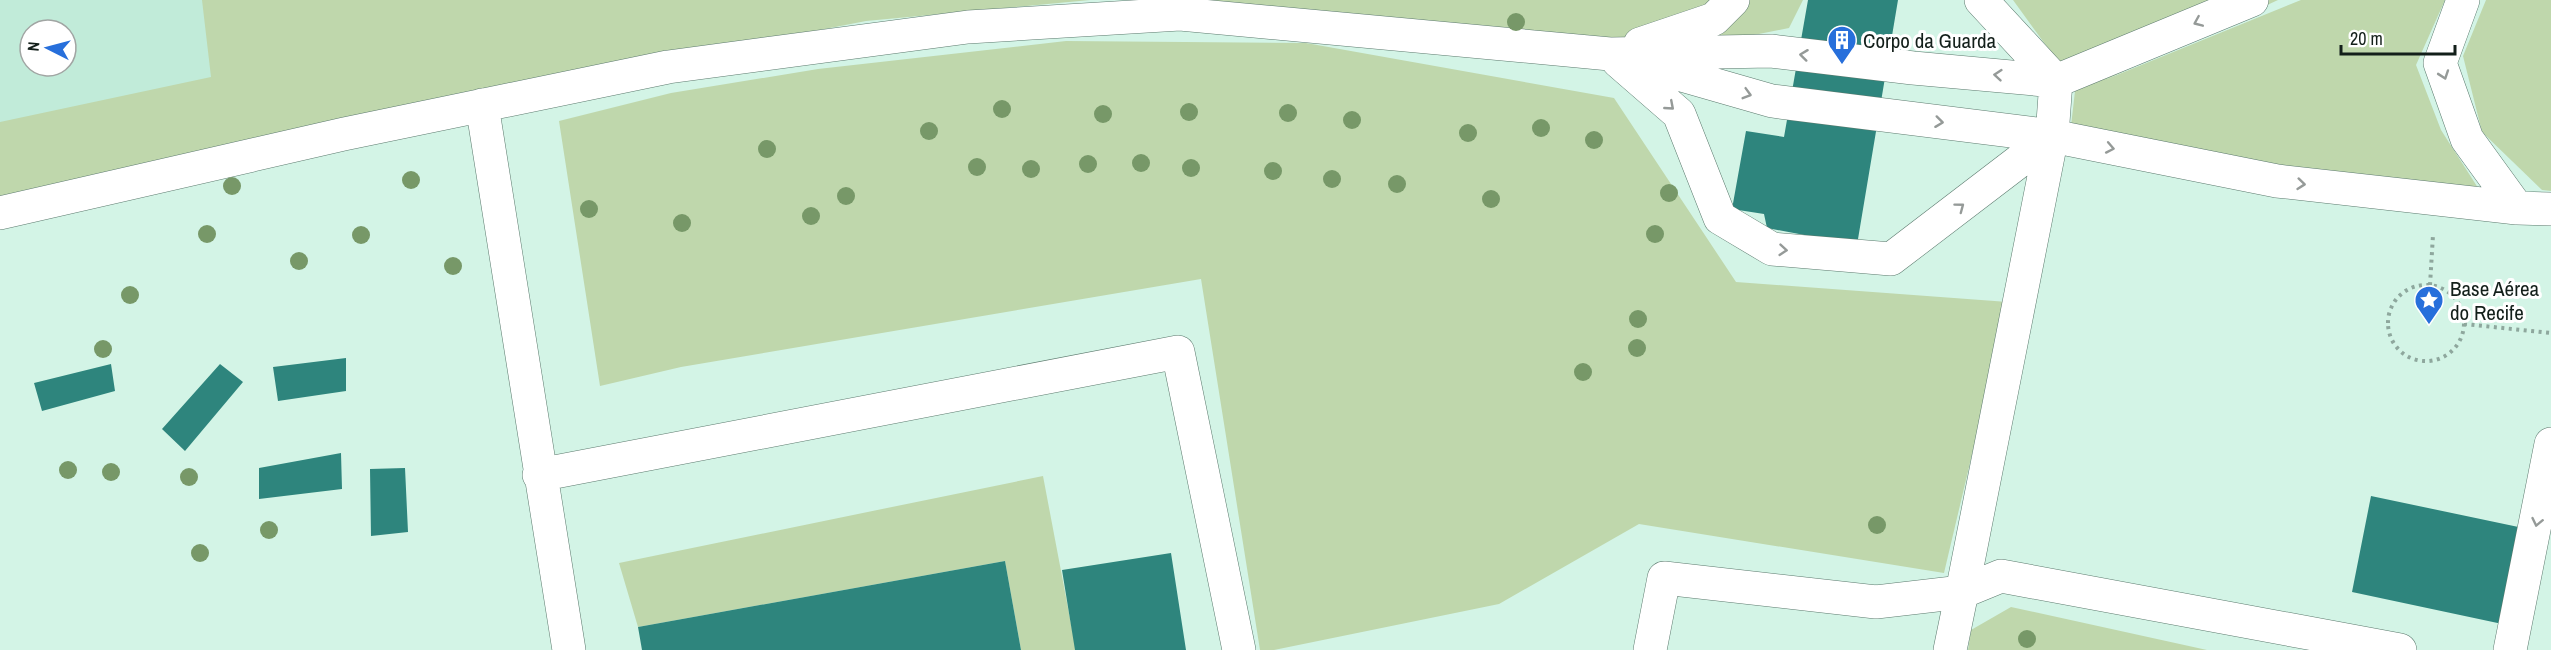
<svg xmlns="http://www.w3.org/2000/svg" width="2551" height="650" font-family="'Archivo Narrow',sans-serif">
	<style>
		.built { fill: #c1ebd9; fill-rule: evenodd }
		.green { fill: #bfd7ac }
		.building { fill: #2e857d }
		.lines { fill: none; stroke-linecap: round; stroke-linejoin: round }
		.minor-casing { stroke: #5c7a6e; stroke-width: 34 }
		.path { stroke: #8ea79d; stroke-width: 4; stroke-dasharray: 3 4.5; stroke-linecap: butt }
		.minor { stroke: #fff; stroke-width: 33 }
		.tree { fill: #779868 }
		.oneway { stroke: #959a98 }
		.labels { text-anchor: middle; dominant-baseline: central; stroke-width: 6; stroke-linejoin: round; paint-order: stroke }
		.poi-label { font-size: 21px; fill: #131f1a; stroke: #fff; text-anchor: start }
	</style>
	<rect width="100%" height="100%" fill="#d3f4e6"/>
	<path class="built" d="M0,0H827L0,201ZM30,30H66V66H30Z"/>
	<path class="green" d="M202,0H1090L866,21L475,97L0,212V122L211,77Z
		M1185,0H1803L1789,28L1739,38L1669,34L1575,41Z
		M2013,0H2278L2107,79L2301,0H2445L2416,65L2441,130L2480,191L2292,169L2071,126L2075,91L2087,86L2058,62Z
		M2486,0H2551V191L2542,190L2482,132L2463,56Z
		M1066,41L1306,43L1614,98L1736,282L2008,302L1944,573L1639,524L1499,604L1274,650H1260L1201,279L681,367L600,386L559,121L671,93L818,69Z
		M1043,476L1076,650H1021L1005,561L638,627L619,563Z
		M2011,607L2207,650H1968L1971,630Z"/>
	<path class="building" d="M1808,0H1898L1857,245L1767,228L1764,214L1732,209L1746,131L1784,137Z
		M346,358V391L278,401L273,367Z
		M111,364L115,391L42,411L34,383Z
		M220,364L243,382L185,451L162,429Z
		M341,453L342,489L259,499V468Z
		M405,468L408,532L371,536L370,469Z
		M2371,496L2528,529L2507,625L2352,592Z
		M1171,553L1186,650H1075L1062,570Z
		M1005,561L1021,650H642L638,627Z"/>
	<g class="lines">
		<g class="minor-casing">
			<path id="minor" d="M1981,0L2056,81
				M2463,0L2440,63L2467,139L2517,208
				M1640,44L1714,19L1733,0
				M1618,61L1679,114L1720,218L1772,249L1891,259L2052,136
				M1643,64L1772,101L2052,136L2277,181L2517,208L2551,209
				M482,105L569,650
				M0,213L344,134L668,67L968,27L1180,14L1610,54L1771,51L1913,68L2056,81
				M539,475L1178,352L1239,650
				M1650,650L1664,578L1876,602L1962,592L2052,136L2056,81L2252,0
				M1950,650L1962,592L2001,576L2400,650
				M2510,650L2551,444"/>
		</g>
		<path class="path" d="M2430,285L2433,235
			M2388 323a38 38 0 1 1 76 0a38 38 0 1 1-76 0Z
			M2464,324L2551,333"/>
		<use href="#minor" class="minor"/>
	</g>
	<g class="tree">
		<circle cx="1516" cy="22" r="9"/>
		<circle cx="1002" cy="109" r="9"/>
		<circle cx="1189" cy="112" r="9"/>
		<circle cx="1288" cy="113" r="9"/>
		<circle cx="1103" cy="114" r="9"/>
		<circle cx="1352" cy="120" r="9"/>
		<circle cx="1541" cy="128" r="9"/>
		<circle cx="929" cy="131" r="9"/>
		<circle cx="1468" cy="133" r="9"/>
		<circle cx="1594" cy="140" r="9"/>
		<circle cx="767" cy="149" r="9"/>
		<circle cx="1141" cy="163" r="9"/>
		<circle cx="1088" cy="164" r="9"/>
		<circle cx="977" cy="167" r="9"/>
		<circle cx="1191" cy="168" r="9"/>
		<circle cx="1031" cy="169" r="9"/>
		<circle cx="1273" cy="171" r="9"/>
		<circle cx="1332" cy="179" r="9"/>
		<circle cx="411" cy="180" r="9"/>
		<circle cx="1397" cy="184" r="9"/>
		<circle cx="232" cy="186" r="9"/>
		<circle cx="1669" cy="193" r="9"/>
		<circle cx="846" cy="196" r="9"/>
		<circle cx="1491" cy="199" r="9"/>
		<circle cx="589" cy="209" r="9"/>
		<circle cx="811" cy="216" r="9"/>
		<circle cx="682" cy="223" r="9"/>
		<circle cx="207" cy="234" r="9"/>
		<circle cx="1655" cy="234" r="9"/>
		<circle cx="361" cy="235" r="9"/>
		<circle cx="299" cy="261" r="9"/>
		<circle cx="453" cy="266" r="9"/>
		<circle cx="130" cy="295" r="9"/>
		<circle cx="1638" cy="319" r="9"/>
		<circle cx="1637" cy="348" r="9"/>
		<circle cx="103" cy="349" r="9"/>
		<circle cx="1583" cy="372" r="9"/>
		<circle cx="68" cy="470" r="9"/>
		<circle cx="111" cy="472" r="9"/>
		<circle cx="189" cy="477" r="9"/>
		<circle cx="1877" cy="525" r="9"/>
		<circle cx="269" cy="530" r="9"/>
		<circle cx="200" cy="553" r="9"/>
		<circle cx="2027" cy="639" r="9"/>
	</g>
	<defs><path id="oneway-chevron" d="M-2-3.5L2.5 0L-2 3.5" fill="none" stroke-width="1.6" stroke-linecap="round" stroke-linejoin="round" transform="scale(1.5)"/></defs>
	<g class="oneway">
		<use href="#oneway-chevron" transform="translate(2198 22) rotate(157)"/>
		<use href="#oneway-chevron" transform="translate(1804 55) rotate(-173)"/>
		<use href="#oneway-chevron" transform="translate(1998 75) rotate(-175)"/>
		<use href="#oneway-chevron" transform="translate(2444 75) rotate(71)"/>
		<use href="#oneway-chevron" transform="translate(1747 94) rotate(16)"/>
		<use href="#oneway-chevron" transform="translate(1670 106) rotate(41)"/>
		<use href="#oneway-chevron" transform="translate(1939 122) rotate(7)"/>
		<use href="#oneway-chevron" transform="translate(2110 148) rotate(11)"/>
		<use href="#oneway-chevron" transform="translate(2301 184) rotate(6)"/>
		<use href="#oneway-chevron" transform="translate(1960 207) rotate(-37)"/>
		<use href="#oneway-chevron" transform="translate(1783 250) rotate(5)"/>
		<use href="#oneway-chevron" transform="translate(2537 522) rotate(102)"/>
	</g>
	<defs>
		<g id="building-pin" transform="scale(1.5)"><path d="M0 17L-7.5 6A9.5 9.5 0 1 1 7.5 6Z" fill="#276fdb" stroke="#fff"/><path d="M-4-6H4V6H1V3H-1V6H-4ZM-2.5-4.3h1.7v1.8h-1.7ZM.8-4.3h1.7v1.8H.8ZM-2.5-1h1.7V.8h-1.7ZM.8-1h1.7V.8H.8Z" fill="#fff"/></g>
		<g id="sight-pin" transform="scale(1.5)"><path d="M0 17L-7.5 6A9.5 9.5 0 1 1 7.5 6Z" fill="#276fdb" stroke="#fff"/><path d="M0-6L1.8-2.2L6-1.7L2.9 1.2L3.7 5.4L0 3.3L-3.7 5.4L-2.9 1.2L-6-1.7L-1.8-2.2Z" fill="#fff"/></g>
	</defs>
	<g fill-rule="evenodd">
		<use href="#building-pin" x="1842" y="40"/>
		<use href="#sight-pin" x="2429" y="300"/>
	</g>
	<g class="labels">
		<g class="poi-label">
			<text x="1863" y="40">Corpo da Guarda</text>
			<text x="2450" y="288">Base Aérea<tspan x="2450" dy="24">do Recife</tspan></text>
		</g>
	</g>
	<g transform="translate(48 48) rotate(276)"><circle r="28" fill="#ffffff" stroke="#a1a5a3" stroke-width="1.5"/>
	<path d="M0-4.5L10 22L0 15L-10 22Z" fill="#276fdb"/>
	<text y="-9" font-size="16" font-weight="bold" text-anchor="middle" fill="#131f1a">N</text>
	</g>
	<path d="M2341 45v9h114v-9" fill="none" stroke="#131f1a" stroke-width="3"/>
	<text x="2350" y="45" font-size="18" fill="#131f1a" stroke="#ffffff" stroke-width="4.5" paint-order="stroke">20 m</text>
</svg>
